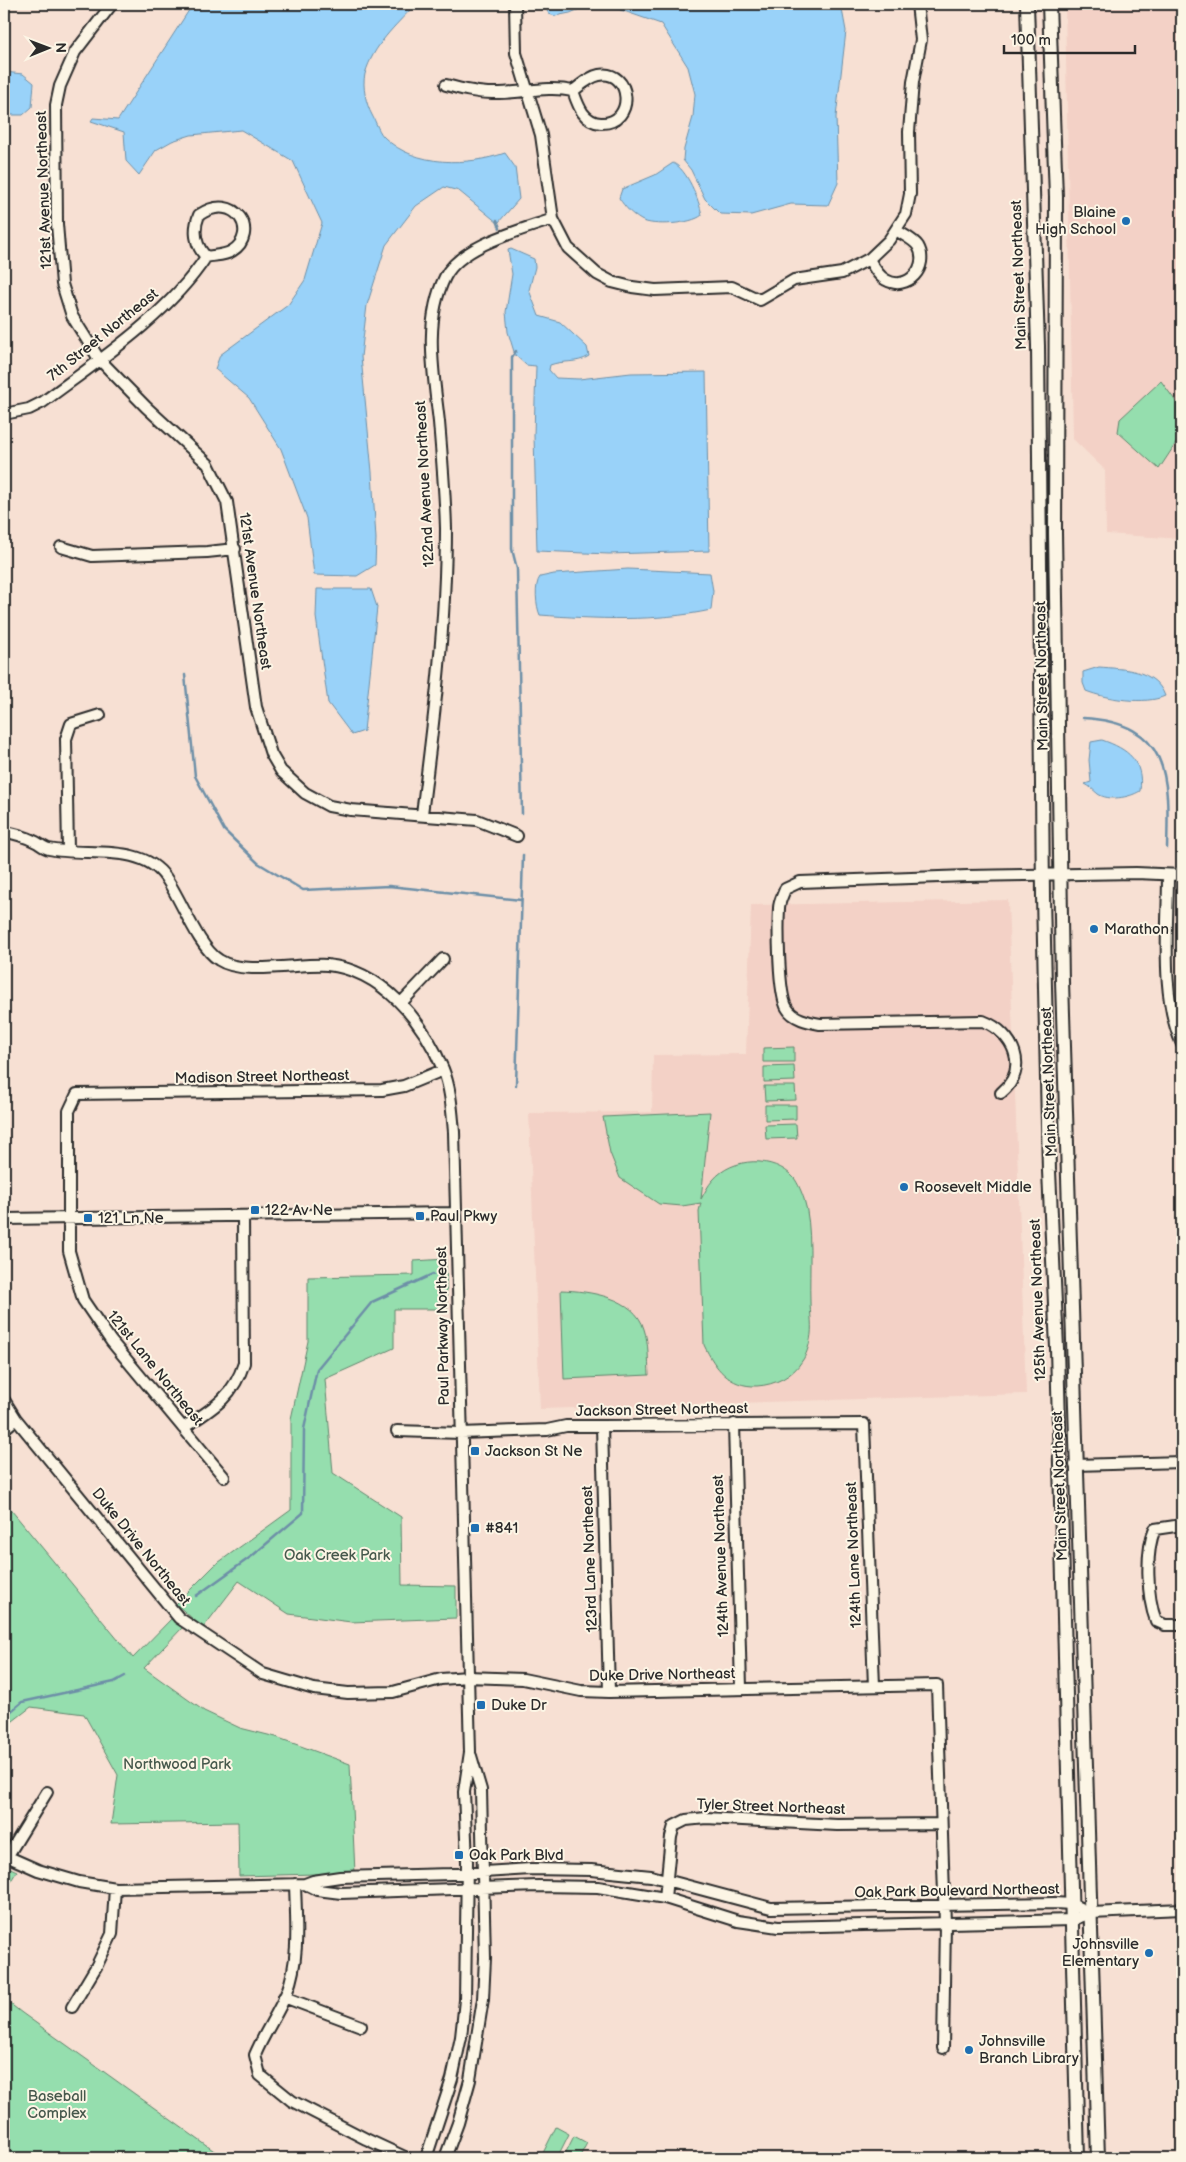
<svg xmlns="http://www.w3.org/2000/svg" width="1186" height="2162" font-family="'Balsamiq Sans',sans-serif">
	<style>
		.built { fill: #f3d1c6 }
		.green { fill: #95deae; stroke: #60846c }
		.water { fill: #99d2f9; stroke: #6d8fa7 }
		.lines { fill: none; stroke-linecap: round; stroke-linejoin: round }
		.stream { stroke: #6d8fa7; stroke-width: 2.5 }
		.minor-casing { stroke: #2b2b2b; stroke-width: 14 }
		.major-casing { stroke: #2b2b2b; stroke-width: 16 }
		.minor { stroke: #fcf5e5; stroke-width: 10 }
		.major { stroke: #fcf5e5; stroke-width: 12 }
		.poi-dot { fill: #1f6fb2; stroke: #fcf5e5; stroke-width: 2 }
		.labels { text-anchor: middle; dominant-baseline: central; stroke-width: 4; stroke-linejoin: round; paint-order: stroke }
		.street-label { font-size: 15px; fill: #2b2b2b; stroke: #fcf5e5 }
		.poi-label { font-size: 15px; fill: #2b2b2b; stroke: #fcf5e5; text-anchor: start }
		.park-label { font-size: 15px; fill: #46584c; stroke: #fcf5e5 }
	</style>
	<rect width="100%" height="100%" fill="#f7e0d3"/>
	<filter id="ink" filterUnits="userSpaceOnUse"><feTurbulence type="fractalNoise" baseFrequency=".02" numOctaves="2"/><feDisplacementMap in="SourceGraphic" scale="10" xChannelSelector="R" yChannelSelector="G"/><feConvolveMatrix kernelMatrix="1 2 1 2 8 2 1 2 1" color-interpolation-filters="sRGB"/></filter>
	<g filter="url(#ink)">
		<path class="built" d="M1065,4H1182V539L1106,534L1105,470L1073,439Z
			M1008,900L1026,1394L540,1409L529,1113L652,1112L653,1055L746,1054L751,905Z"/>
		<path class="green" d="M1161,381L1177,403L1178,440L1159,469L1118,432L1120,419Z
			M794,1047V1062H763V1048Z
			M794,1066L795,1081L764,1082V1067Z
			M764,1086H795L796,1100L765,1101Z
			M765,1105H796V1119L765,1120Z
			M710,1112L701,1199C704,1194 708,1185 713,1180C732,1157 774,1155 794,1178C798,1183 802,1193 804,1199C813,1226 809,1272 810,1301C810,1313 813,1328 810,1340C809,1346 806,1356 802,1361C793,1376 775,1385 757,1386C729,1387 715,1368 704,1345L699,1211L701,1203L682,1206L659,1204L620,1178L610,1153L603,1117Z
			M796,1124L797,1138L766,1139L765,1125Z
			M446,1259L447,1309H394V1348L325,1379L333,1473L401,1517L402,1585L456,1586V1618L351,1622L289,1614L239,1581L203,1628L176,1604L215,1565L291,1510V1419L308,1341V1277L414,1275V1261Z
			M561,1290C589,1291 635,1297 644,1329C649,1344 648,1360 649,1375L564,1379Z
			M7,1505L133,1658L173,1617L183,1627L144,1668L204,1711L240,1728L276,1737L350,1764L355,1873L239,1876L238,1822L111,1824L118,1775L84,1714L31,1707L4,1728V1508Z
			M4,1865L17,1871L4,1892Z
			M4,1999L22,2013L224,2158H4Z
			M556,2127L569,2134L557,2158H549L542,2155Z
			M574,2136L587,2143L579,2158H563Z"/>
		<path class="water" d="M193,4H486V6H414C395,26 373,46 365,74C362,86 366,104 372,115C376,122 379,133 385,138C415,167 468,166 505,153L515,167L519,199L498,223L459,191L444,187L416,206L386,245L367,305L361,357L372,472L376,539L375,565L357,576L314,575L307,518L281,449L249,398L215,369L220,355L288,305L305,280L322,223L293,161L241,130L191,135L172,141L156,150L139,175L126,161L124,132L91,121L93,118L118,120Z
			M543,4H841L846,31L836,117L838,183L828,205L791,204L751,215L720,214L705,199L691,170L683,160L684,149L693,117L695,94L688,67L661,24L618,9L587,6L570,13L555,16L549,14Z
			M4,72L23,74L34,83L32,107L23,115H4Z
			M673,163C687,169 699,200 702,215C692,224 653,227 641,220C631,214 625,207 619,198L622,189L655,175Z
			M511,249L534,259L535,267L529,290L539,316L560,322L587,347L589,356C577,364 563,360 550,365L549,370L556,378L579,379L631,373L706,372L709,551L609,554L537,551L534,435L536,366L526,365L515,355L508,332L506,312L512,274L508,250Z
			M628,569L710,573L713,591L711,610C656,622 595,619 540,615C536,606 534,585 540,577L554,574Z
			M317,589H371L377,607L364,731L352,735L328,703L316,617Z
			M1099,667C1124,669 1155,669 1165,696C1146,705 1106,699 1086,691L1083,683V672Z
			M1102,740C1128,749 1144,761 1140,791C1129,798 1108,801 1098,794C1093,790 1091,787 1085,784L1091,782L1089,760L1091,742Z"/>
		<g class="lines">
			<path class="stream" d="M497,220L500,228
				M516,351L512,357V549L517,569L522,814
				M185,675L195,776L224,830L258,863L303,890L389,886L521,900
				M1083,718C1171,723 1169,777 1167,848
				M516,1085L523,855
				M196,1596L252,1556L303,1513L304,1429L317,1369L372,1302L433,1274
				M4,1717L22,1702L114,1682L125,1676"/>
			<g class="minor-casing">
				<path id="minor" d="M112,4L75,52L60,86L56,105L57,224L62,284L72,316L99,359L146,407L208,464L227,502L256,707L271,754L281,771L305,793L329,806L351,810L477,820L517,836
					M515,4L516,53L541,135L553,219L568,248L597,274L612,282L632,287L655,290L732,287L760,300L794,280L842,273L869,259L889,240L906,214L910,194L909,132L913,82L921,40L917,4
					M446,85C461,89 476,93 492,93C519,94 546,85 573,91C578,105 583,122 601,123C636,124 632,69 599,75C589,77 581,85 573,91
					M869,259C873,266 878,276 886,280C907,292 930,267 918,246C913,239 903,235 896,230
					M4,414L29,409L43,402C98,361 168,315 206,257C214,255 224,256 232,251C260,234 236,190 199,215C193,230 195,245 206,257
					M61,547L92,556L207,552L235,549
					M422,814C434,719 446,624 446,528C445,493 442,457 439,422C434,376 423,321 445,277C461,245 522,230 553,219
					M4,832C15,833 26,837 36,842C40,844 44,848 49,849C85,857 142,842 166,878C181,899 198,947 219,960C243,976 299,963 327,965C382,970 423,1021 443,1069C451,1089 452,1111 454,1132L470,1752L464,1792L467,1862L465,2000L461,2037L452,2079L426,2158
					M68,850L66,739L71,724L100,715
					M1168,875C1168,929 1160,996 1182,1044
					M401,1003L443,959
					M1001,1093C1030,1069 1014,1033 983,1021L820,1024C809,1022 793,1019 787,1008C778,994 778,926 779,908C779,902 783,895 785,889L800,882L967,876L1136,873L1182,875
					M4,1219L456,1213
					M4,1400L16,1419L179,1618L263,1674L314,1689L348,1693L393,1692L441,1679L468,1677L523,1679L581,1691L609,1692L937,1685L945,1924L943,2048
					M734,1424L741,1688
					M602,1426L609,1692
					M183,1428C212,1409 233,1398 244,1363L243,1217
					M4,1429L16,1419
					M397,1431L461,1433L547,1430L566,1426H602L864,1424L874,1686
					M1075,1465L1182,1462
					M224,1477L111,1341L83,1300L69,1251V1111L77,1094L382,1090L404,1086L443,1070
					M1182,1525L1155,1529C1145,1551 1147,1598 1156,1621L1165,1625H1182
					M4,1855L38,1870L79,1882L115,1888L305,1884L317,1890L341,1893L538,1886L598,1887L665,1898L738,1921L778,1927L1072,1920L1091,1913
					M7,1857L47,1792
					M295,1884C296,1921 300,1958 287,1992C278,2014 264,2033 255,2055L260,2075L292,2101L366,2139L407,2158
					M305,1884L313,1881L340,1877L451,1874L531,1869L591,1870L651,1876L771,1908L1055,1903L1071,1904L1091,1913L1182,1909
					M665,1898L671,1837L674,1826L686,1820L706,1818L837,1825L940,1824
					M284,1997L361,2026
					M72,2007L96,1967L112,1934L115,1888
					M445,2158L458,2123L470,2080L483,1999L485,1958L481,1790L471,1756"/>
			</g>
			<g class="major-casing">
				<path id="major" d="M1027,4L1038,346L1043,896L1049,1171L1057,1348L1078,2158
					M1049,4L1056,197L1055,533L1062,981L1098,2158"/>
			</g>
			<use href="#minor" class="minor"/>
			<use href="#major" class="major"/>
		</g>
	</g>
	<g class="poi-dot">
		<circle cx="1126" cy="221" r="5"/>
		<circle cx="1094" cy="929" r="5"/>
		<circle cx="904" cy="1187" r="5"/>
		<rect x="250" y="1205" width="10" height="10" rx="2.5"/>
		<rect x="415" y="1211" width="10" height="10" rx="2.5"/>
		<rect x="83" y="1213" width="10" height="10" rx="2.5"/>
		<rect x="470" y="1446" width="10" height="10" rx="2.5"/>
		<rect x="470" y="1523" width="10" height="10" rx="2.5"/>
		<rect x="476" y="1700" width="10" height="10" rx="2.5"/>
		<rect x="454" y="1850" width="10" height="10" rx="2.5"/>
		<circle cx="1149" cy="1953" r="5"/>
		<circle cx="969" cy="2050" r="5"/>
	</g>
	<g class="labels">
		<g class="street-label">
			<text transform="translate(44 190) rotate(-92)">121st Avenue Northeast</text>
			<text transform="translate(1019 275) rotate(-92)">Main Street Northeast</text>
			<text transform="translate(103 335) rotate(-39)">7th Street Northeast</text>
			<text transform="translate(425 484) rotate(-93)">122nd Avenue Northeast</text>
			<text transform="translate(255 591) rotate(82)">121st Avenue Northeast</text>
			<text transform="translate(1042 676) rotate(-91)">Main Street Northeast</text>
			<text transform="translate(262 1077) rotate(-1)">Madison Street Northeast</text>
			<text transform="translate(1049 1082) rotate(-92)">Main Street Northeast</text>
			<text transform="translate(1038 1300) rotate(-92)">125th Avenue Northeast</text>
			<text transform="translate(443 1326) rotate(-91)">Paul Parkway Northeast</text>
			<text transform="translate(155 1368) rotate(51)">121st Lane Northeast</text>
			<text transform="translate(662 1410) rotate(-1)">Jackson Street Northeast</text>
			<text transform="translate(1060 1486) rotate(-92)">Main Street Northeast</text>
			<text transform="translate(141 1547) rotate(51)">Duke Drive Northeast</text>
			<text transform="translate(854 1555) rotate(-92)">124th Lane Northeast</text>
			<text transform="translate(721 1556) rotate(-92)">124th Avenue Northeast</text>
			<text transform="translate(590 1559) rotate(-92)">123rd Lane Northeast</text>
			<text transform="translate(662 1675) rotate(-1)">Duke Drive Northeast</text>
			<text transform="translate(771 1807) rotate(2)">Tyler Street Northeast</text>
			<text transform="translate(957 1891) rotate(-1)">Oak Park Boulevard Northeast</text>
		</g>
		<g class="poi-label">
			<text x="1116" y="212" text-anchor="end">Blaine<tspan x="1116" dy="17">High School</tspan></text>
			<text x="1104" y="929">Marathon</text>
			<text x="914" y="1187">Roosevelt Middle</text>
			<text x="265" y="1210">122 Av Ne</text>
			<text x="430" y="1216">Paul Pkwy</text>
			<text x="98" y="1218">121 Ln Ne</text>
			<text x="485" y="1451">Jackson St Ne</text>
			<text x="485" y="1528">#841</text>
			<text x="491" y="1705">Duke Dr</text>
			<text x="469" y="1855">Oak Park Blvd</text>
			<text x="1139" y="1944" text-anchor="end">Johnsville<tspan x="1139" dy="17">Elementary</tspan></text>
			<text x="979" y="2041">Johnsville<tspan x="979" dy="17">Branch Library</tspan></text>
		</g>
		<g class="park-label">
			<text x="337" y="1555">Oak Creek Park</text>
			<text x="177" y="1764">Northwood Park</text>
			<text x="57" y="2096">Baseball<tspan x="57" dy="17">Complex</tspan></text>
		</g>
	</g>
	<rect width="1186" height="2162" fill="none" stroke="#fcf5e5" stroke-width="20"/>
	<rect x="10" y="10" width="1166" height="2142" fill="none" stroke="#2b2b2b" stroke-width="2" filter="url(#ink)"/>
	<g transform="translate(48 48) rotate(89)" stroke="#fcf5e5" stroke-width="4" paint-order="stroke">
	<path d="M0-4L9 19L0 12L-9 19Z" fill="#2b2b2b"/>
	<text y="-8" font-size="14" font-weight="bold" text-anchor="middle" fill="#2b2b2b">N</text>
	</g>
	<path d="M1004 45v8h131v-8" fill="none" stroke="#2b2b2b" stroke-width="2.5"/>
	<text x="1011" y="45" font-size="15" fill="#2b2b2b" stroke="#fcf5e5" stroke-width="4" paint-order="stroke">100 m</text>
</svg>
